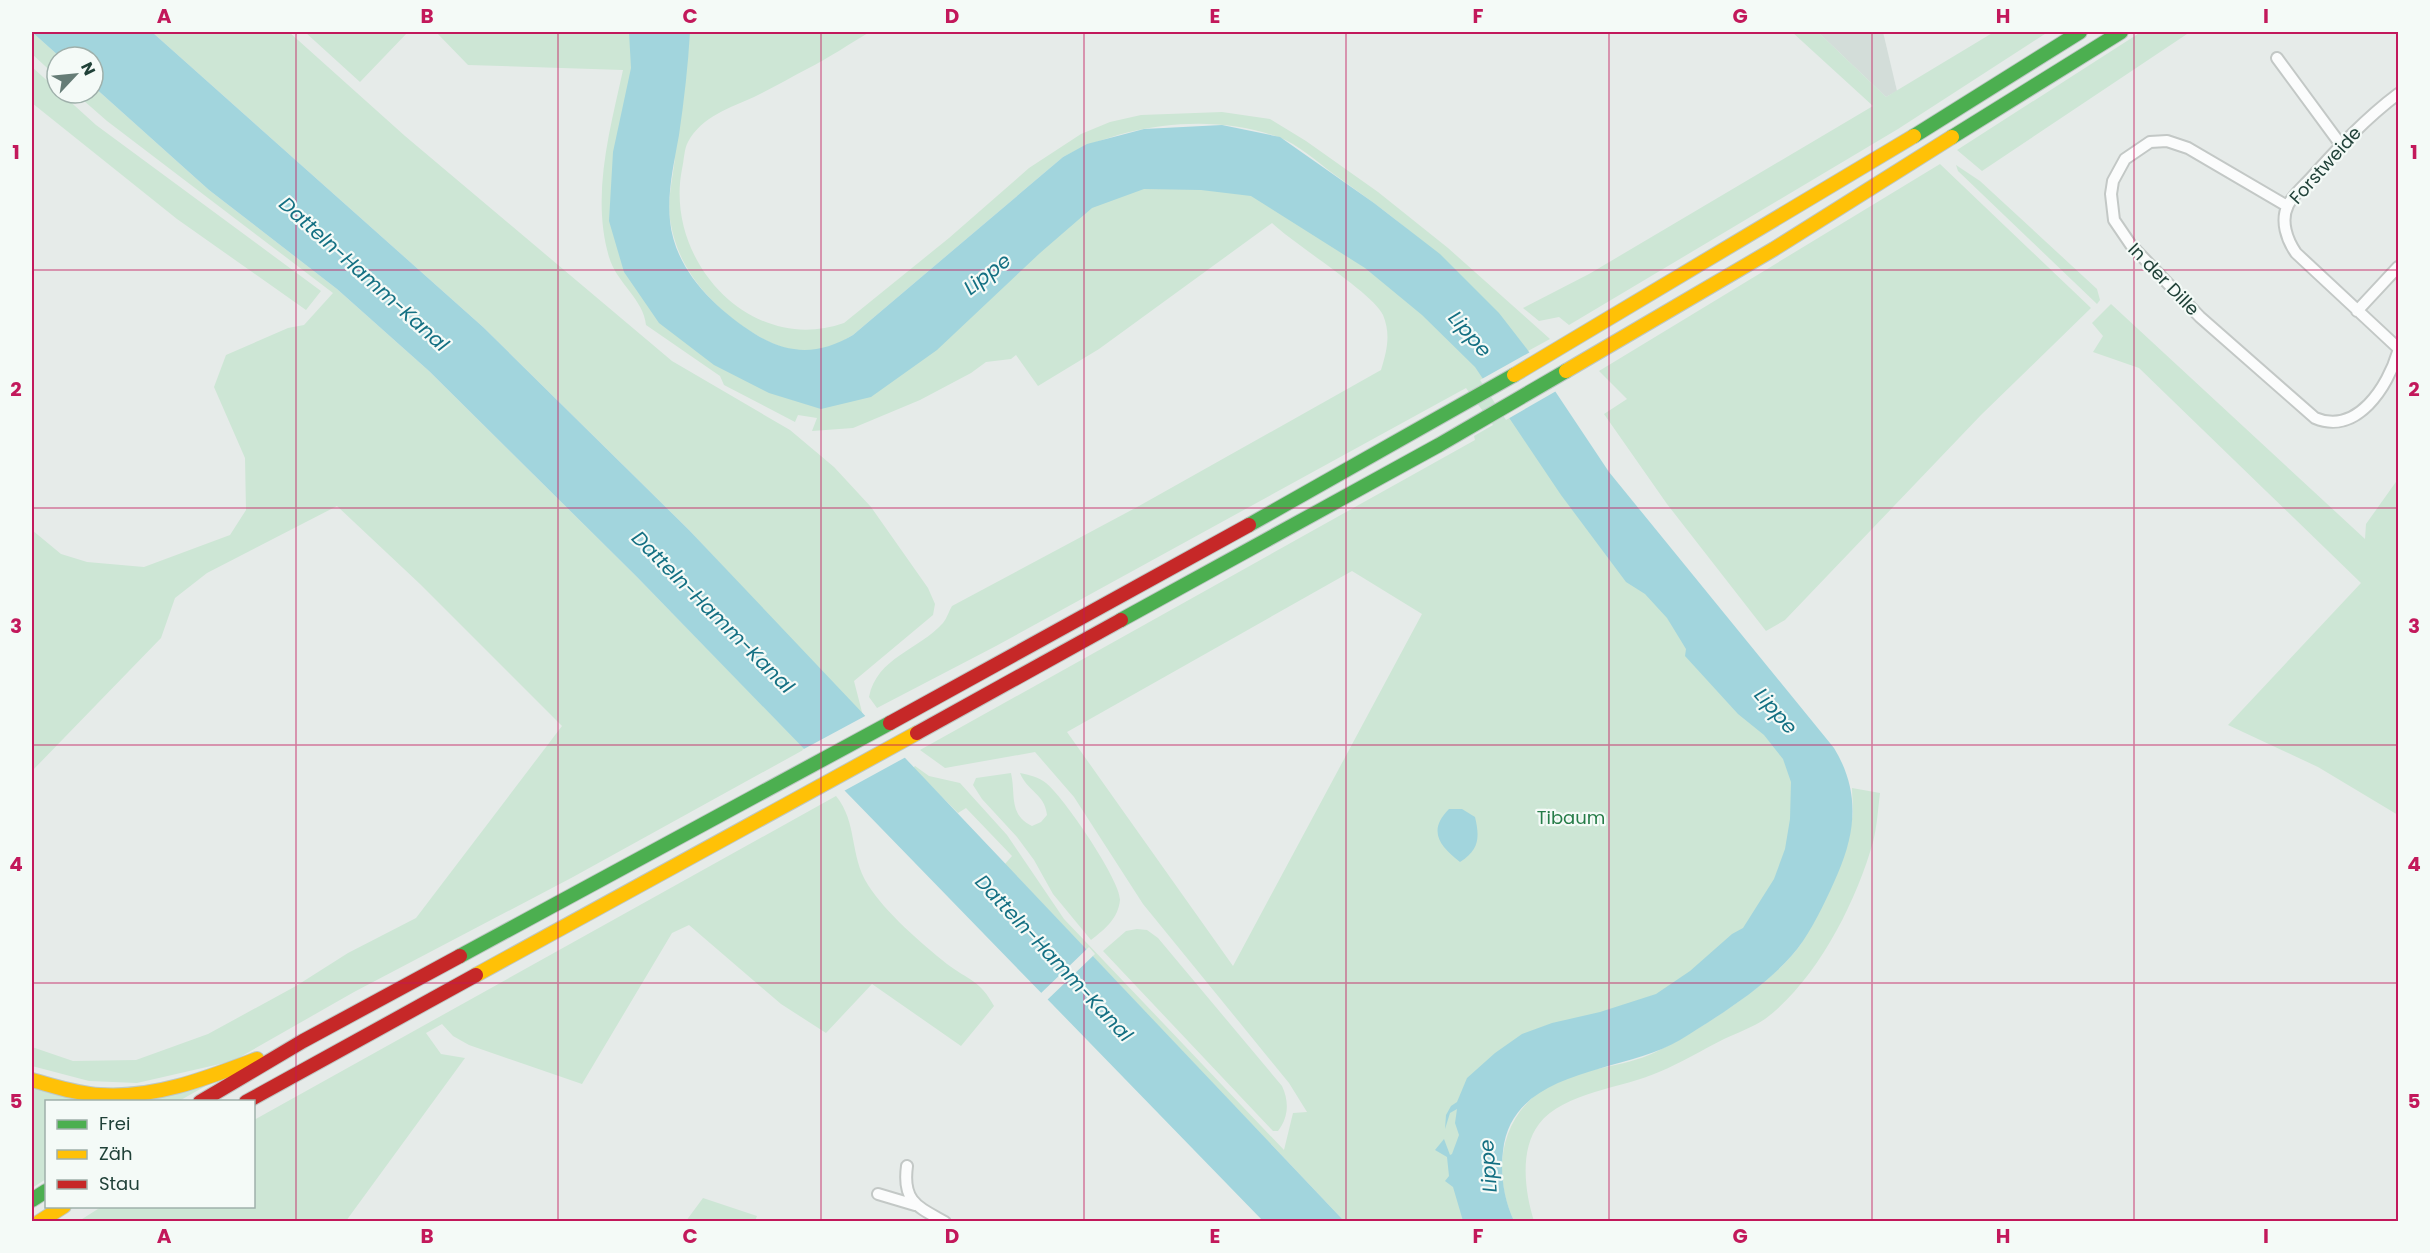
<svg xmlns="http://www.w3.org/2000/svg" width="2430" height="1253" font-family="Poppins,sans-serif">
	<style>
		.built { fill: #d3ddd9 }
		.green { fill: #cde6d5; fill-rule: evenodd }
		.water { fill: #a2d5dd }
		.pier { fill: #e6ebe9 }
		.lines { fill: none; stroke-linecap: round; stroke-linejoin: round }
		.street-casing { stroke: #c3c8c6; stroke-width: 14 }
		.fast-casing { stroke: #bdc7c4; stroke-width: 16 }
		.slow-casing { stroke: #bdc7c4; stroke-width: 16 }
		.jam-casing { stroke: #bdc7c4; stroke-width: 16 }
		.street { stroke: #fbfcfc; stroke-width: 10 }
		.fast { stroke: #4caf50; stroke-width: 14 }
		.slow { stroke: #ffc107; stroke-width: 14 }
		.jam { stroke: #c62828; stroke-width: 14 }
		.grid { fill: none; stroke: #c2185b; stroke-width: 1.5; stroke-opacity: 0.55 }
		.labels { text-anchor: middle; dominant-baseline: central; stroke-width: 4.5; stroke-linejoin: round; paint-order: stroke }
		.street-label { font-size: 18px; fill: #204138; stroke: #f4faf7 }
		.park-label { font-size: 18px; fill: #267c48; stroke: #f4faf7 }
		.water-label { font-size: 20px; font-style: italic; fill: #147083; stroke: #f4faf7 }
		.neatline { fill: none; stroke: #c2185b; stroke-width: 2 }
		.grid-label { font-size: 20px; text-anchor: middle; font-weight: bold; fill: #c2185b }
	</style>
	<rect width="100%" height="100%" fill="#e6ebe9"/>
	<path class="built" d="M1818,32H1883L1897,91L1886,97Z"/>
	<path class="green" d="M32,32L60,57H57V77L32,54Z
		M152,32H289L405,136L672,361L790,430L834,467L871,507L928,588L935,604L933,615L854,681L863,716L689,530L483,327Z
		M305,32H408L360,82Z
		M436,32H870C849,44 829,58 807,69C790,78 772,88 754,97C730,108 702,116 688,142C684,149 684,161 682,169C664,260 750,356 844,323L949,238L1029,168L1081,134L1110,122L1141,115L1222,112L1270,119L1306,141L1378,192L1448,248L1550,339L1528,351C1474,280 1408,226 1335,175C1317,162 1298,144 1278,137C1210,112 1125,124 1063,157L853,335C841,342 830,349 815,351C771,357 710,307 689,271C680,257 674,241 671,225C666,203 673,178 675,157L651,256L793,374L1139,157L1371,235L1809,758L1782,924L1511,1082L1488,1221H1344L1005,864L1012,856L966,808L958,813L913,768L915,766L929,776L960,783L1007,835L1064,919L1284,1150L1293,1113L1307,1112L1289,1083L1143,904L1074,797L1035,752L945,768L920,750L1475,440L1474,436L1493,425L1466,388L996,646L877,708L869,697C877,657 919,650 943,623C947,618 949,611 952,606L1139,506L1381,370C1387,351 1391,334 1383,315C1373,293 1295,245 1272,223L1099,349L1038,386L1016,355L1011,359L986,362L971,373L920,400L853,428L812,431L817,418L798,415L795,422L724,385L720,376L646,325C644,300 616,282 609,257C591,196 610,130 623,70L468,65ZM1352,571L1422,614L1233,966L1067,732Z
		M1792,32H1818L1886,97L1994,32H2048L1898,129L1569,325L1559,317L1539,321L1523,308L1589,274L1873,106Z
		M2141,32H2190L1982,171L1957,150Z
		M32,67L96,125L321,291L306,310L177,219L32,103Z
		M93,86L209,190L337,289L429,371L637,577L805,749L573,877L354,992L233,1061L137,1083L89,1081L32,1066V1047L73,1061L136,1060L208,1034L296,986L348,953L416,918L562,726L420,584L337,506L207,573L175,598L161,638L32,771V530L61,554L87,562L144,567L230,535L246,510L245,458L214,387L226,355L288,328L304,325L333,293L107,121L75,93H93Z
		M1940,164L2091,308L1981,415L1785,620L1766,631L1667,504L1604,414L1627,399L1599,371Z
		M1956,165L1980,181L2097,289L2100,300L2097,304L1958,171Z
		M2111,304L2365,539L2366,524L2398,479V815L2318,767L2228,725L2361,583L2139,368L2093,352L2103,336L2092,323Z
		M1011,773C1016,795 1008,814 1032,826L1041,822L1047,815C1045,794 1027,791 1020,773C1029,775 1039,777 1046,783C1063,796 1121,881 1120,900C1118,919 1105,929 1091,940L1053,894L1034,860L1017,837L982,799L973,785L976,778Z
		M1852,788L1880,793C1878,809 1877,827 1873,842C1856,903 1816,981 1765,1019C1753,1027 1737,1033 1724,1039C1702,1050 1681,1063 1659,1072C1624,1088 1563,1092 1539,1124C1519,1150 1525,1193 1534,1221H1514C1492,1174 1499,1118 1545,1088C1575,1068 1616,1069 1649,1055C1689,1038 1780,979 1802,942C1814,922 1821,897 1830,875C1837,858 1849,838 1852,820C1854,810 1852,798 1852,788Z
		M836,796C858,823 849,855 868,885C885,912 922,944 947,964C968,980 980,980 994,1006L961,1046L872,984L826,1033L781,1004L689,925L672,933L582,1084L469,1045L453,1036L442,1024L426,1033L441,1054L465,1058L346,1221H79L101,1207L254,1206V1120Z
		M1137,929L1147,930L1158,938L1282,1086C1289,1101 1289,1117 1278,1131H1273L1103,951L1126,931Z
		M218,1079L179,1101L46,1102V1179L32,1188V1087L49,1093Z
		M703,1198L757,1216L755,1221H686Z"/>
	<path class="water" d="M32,32H152L483,327L689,530L1344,1221H1263L637,577L429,371L337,289L209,190L93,86V57H60Z
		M629,32H690C688,66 684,101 679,135C674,163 667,193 670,221C675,271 716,309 755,334C789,355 819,355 853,335L1063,157L1087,144L1144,129L1222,125L1280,137L1374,203L1440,254L1499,313L1527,349L1609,472L1834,748C1859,789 1857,829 1838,873C1828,896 1817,920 1803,941C1776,981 1720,1015 1680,1040C1624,1074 1512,1067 1503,1151C1500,1174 1504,1200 1514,1221H1463L1453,1187L1445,1181L1449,1176L1447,1157L1435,1150L1444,1139L1450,1155L1452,1154L1459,1135L1455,1123L1457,1109L1450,1113L1445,1129L1446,1115L1451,1106L1457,1102L1467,1078L1495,1053L1522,1034L1552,1023L1600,1012L1656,994L1690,971L1732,934L1743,928L1774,879L1785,849L1790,819L1791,782L1783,759L1764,735L1738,714L1685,656L1686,649L1667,618L1645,594L1626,582L1561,495L1475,367L1422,315L1365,268L1251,196L1201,190L1144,189L1092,208L1040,253L937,350L871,397L821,409L769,393L714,365L659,323L624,272L609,221L613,152L631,68Z
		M1449,809H1462L1475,817C1480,838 1479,850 1460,862C1440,846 1427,831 1449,809Z"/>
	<path class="pier" d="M1532,351L1558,390L1506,420L1480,380Z
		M867,715L906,757L842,792L802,750Z
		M1089,947L1095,954L1045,1002L1039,995Z"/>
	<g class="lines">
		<g class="street-casing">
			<path id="street" d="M2277,58L2341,145
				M2398,94C2366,118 2339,147 2312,177C2304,186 2293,195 2288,205C2280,221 2287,240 2296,253L2398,348
				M2287,206L2188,148L2167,141L2150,142L2125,159L2113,181L2111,194L2114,220L2131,245L2200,317L2315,418C2357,436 2388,386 2398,352
				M2357,311L2398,267
				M907,1166C902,1202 918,1207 945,1222
				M878,1194L915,1205"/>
		</g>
		<g class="fast-casing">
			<path id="fast" d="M1914,136L2080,32
				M1952,137L2121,32
				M1249,525L1514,375
				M1121,620L1439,445L1566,371
				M460,956L890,723
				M32,1200L46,1191"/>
		</g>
		<g class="slow-casing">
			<path id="slow" d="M1566,371L1774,249L1952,137
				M1514,375L1914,136
				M476,975L917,733
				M32,1080C54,1086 77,1094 100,1095C154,1099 207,1078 257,1059
				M39,1222L64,1206"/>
		</g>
		<g class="jam-casing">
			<path id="jam" d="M890,723L1249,525
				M917,733L1121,620
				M200,1102L303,1041L460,956
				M246,1102L476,975"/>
		</g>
		<use href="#street" class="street"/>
		<use href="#fast" class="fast"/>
		<use href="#slow" class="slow"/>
		<use href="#jam" class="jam"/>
	</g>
	<path class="grid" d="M296,32V1222M558,32V1222M821,32V1222M1084,32V1222M1346,32V1222M1609,32V1222M1872,32V1222M2134,32V1222M32,270H2398M32,508H2398M32,745H2398M32,983H2398"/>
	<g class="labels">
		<g class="street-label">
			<text transform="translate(2325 165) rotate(-48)">Forstweide</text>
			<text transform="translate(2164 279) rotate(46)">In der Dille</text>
		</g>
		<g class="park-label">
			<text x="1571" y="817">Tibaum</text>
		</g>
		<g class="water-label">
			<text transform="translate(364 274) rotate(42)">Datteln-Hamm-Kanal</text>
			<text transform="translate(987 274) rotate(-38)">Lippe</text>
			<text transform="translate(1470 334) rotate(49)">Lippe</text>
			<text transform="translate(713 612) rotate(45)">Datteln-Hamm-Kanal</text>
			<text transform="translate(1776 711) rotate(49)">Lippe</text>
			<text transform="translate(1054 958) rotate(47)">Datteln-Hamm-Kanal</text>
			<text transform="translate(1488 1166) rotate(-94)">Lippe</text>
		</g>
	</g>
	<rect width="2430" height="1253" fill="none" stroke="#f4faf7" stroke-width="66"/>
	<rect x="45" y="1100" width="210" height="108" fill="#f4faf7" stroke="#9fb0ab" stroke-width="1.5"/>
	<rect x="57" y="1120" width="30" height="9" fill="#4caf50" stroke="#9fb0ab" stroke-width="1.5"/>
	<text x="99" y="1130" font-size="18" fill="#204138">Frei</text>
	<rect x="57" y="1150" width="30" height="9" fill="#ffc107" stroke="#9fb0ab" stroke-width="1.5"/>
	<text x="99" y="1160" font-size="18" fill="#204138">Zäh</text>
	<rect x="57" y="1180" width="30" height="9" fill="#c62828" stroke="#9fb0ab" stroke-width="1.5"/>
	<text x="99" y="1190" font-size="18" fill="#204138">Stau</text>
	<g transform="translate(75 75) rotate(64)"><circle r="28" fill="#f4faf7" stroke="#9fb0ab" stroke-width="1.5"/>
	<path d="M0-4.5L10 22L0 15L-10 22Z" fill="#657c76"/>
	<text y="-9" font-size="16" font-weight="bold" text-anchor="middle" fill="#204138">N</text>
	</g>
	<rect x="33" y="33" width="2364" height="1187" class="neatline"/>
	<g class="grid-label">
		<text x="164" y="23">A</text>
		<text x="427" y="23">B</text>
		<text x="690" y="23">C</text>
		<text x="952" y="23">D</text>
		<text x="1215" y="23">E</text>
		<text x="1478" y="23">F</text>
		<text x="1740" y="23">G</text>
		<text x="2003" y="23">H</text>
		<text x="2266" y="23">I</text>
		<text x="16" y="159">1</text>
		<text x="2414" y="159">1</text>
		<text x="16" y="396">2</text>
		<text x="2414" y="396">2</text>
		<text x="16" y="633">3</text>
		<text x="2414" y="633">3</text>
		<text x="16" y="871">4</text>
		<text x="2414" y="871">4</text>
		<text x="16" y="1108">5</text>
		<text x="2414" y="1108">5</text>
		<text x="164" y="1243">A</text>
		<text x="427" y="1243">B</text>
		<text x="690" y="1243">C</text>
		<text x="952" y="1243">D</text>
		<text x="1215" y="1243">E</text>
		<text x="1478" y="1243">F</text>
		<text x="1740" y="1243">G</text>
		<text x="2003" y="1243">H</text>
		<text x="2266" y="1243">I</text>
	</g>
</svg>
